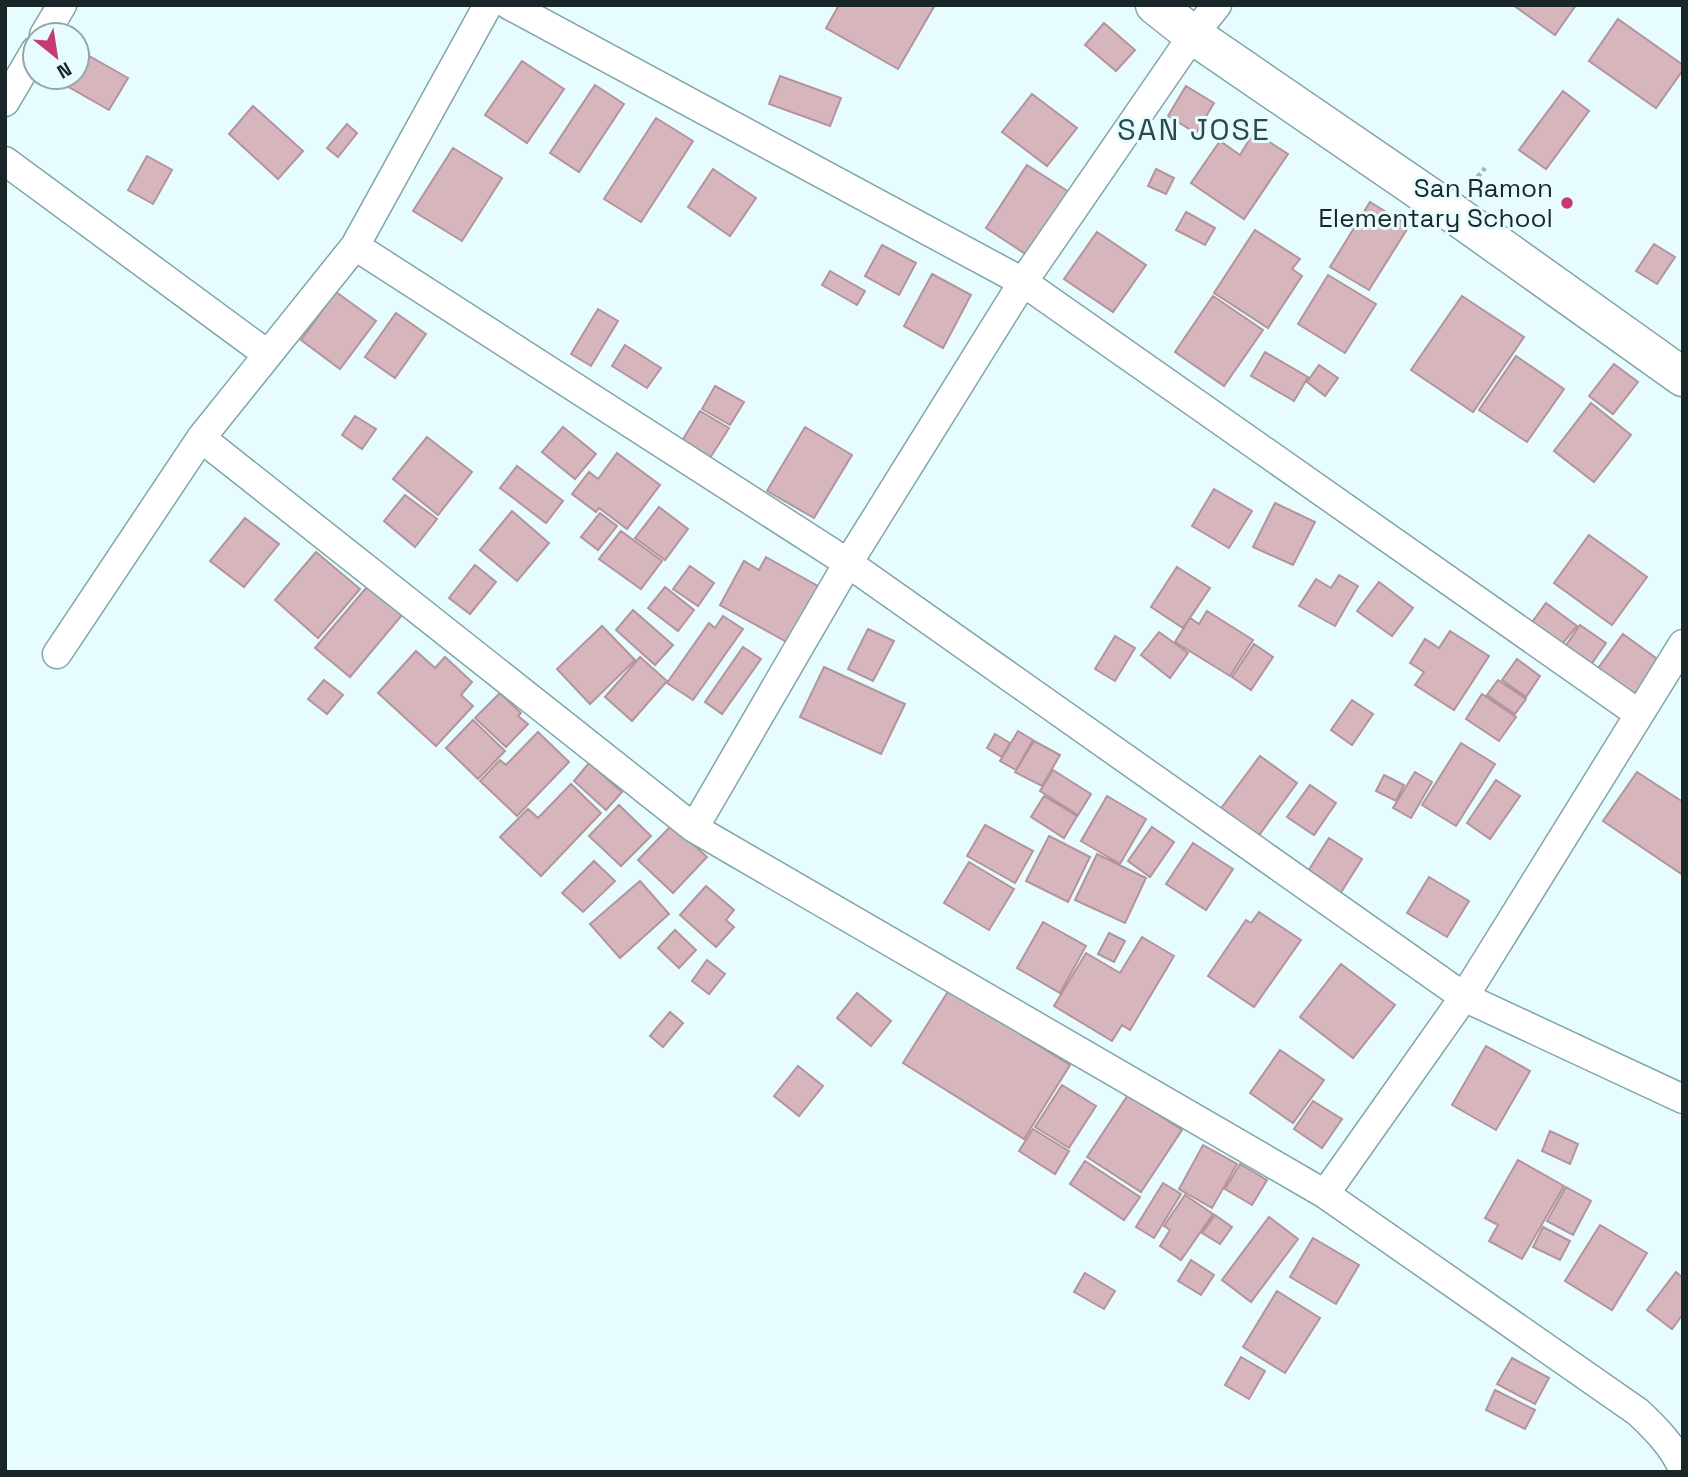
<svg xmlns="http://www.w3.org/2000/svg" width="1688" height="1477" font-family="'Space Grotesk',sans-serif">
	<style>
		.building { fill: #d6b5bd; stroke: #b4949c; stroke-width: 2 }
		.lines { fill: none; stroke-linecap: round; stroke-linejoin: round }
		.street-casing { stroke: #82a5aa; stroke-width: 31 }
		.secondary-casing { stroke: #82a5aa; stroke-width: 41 }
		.path { stroke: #a3b7b9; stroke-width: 4.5; stroke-dasharray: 5 3.5; stroke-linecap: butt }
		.street { stroke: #fff; stroke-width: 28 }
		.secondary { stroke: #fff; stroke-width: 38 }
		.poi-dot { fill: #c63a6f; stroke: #e6fcff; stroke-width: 2.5 }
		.labels { text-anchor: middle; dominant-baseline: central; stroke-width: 6; stroke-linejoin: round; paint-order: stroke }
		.poi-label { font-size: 26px; fill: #192729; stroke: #e6fcff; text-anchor: end }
		.quarter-label { font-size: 30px; letter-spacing: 2px; fill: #29494e; stroke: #e6fcff }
	</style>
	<rect width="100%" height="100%" fill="#e6fcff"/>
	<path class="building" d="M839,5H935L898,69L826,28Z
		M1513,5H1576L1555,35Z
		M1618,19L1683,65V70L1656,108L1589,61Z
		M1104,23L1135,50L1116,71L1085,45Z
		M77,49L128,78L109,110L53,78L77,77Z
		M522,61L564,89L527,143L485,115Z
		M780,76L841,98L830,126L769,104Z
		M595,85L624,104L579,172L550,153Z
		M1186,86L1214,103L1196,133L1168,116Z
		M1563,91L1589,111L1546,169L1519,150Z
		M1032,94L1077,128L1047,166L1002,132Z
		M253,106L303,151L278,179L229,134Z
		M656,118L693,141L641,222L604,199Z
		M347,124L357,133L338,157L327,148Z
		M1254,132L1288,154L1244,219L1191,183L1220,141L1240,155Z
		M453,148L502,178L462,241L413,211Z
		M147,156L172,170L153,204L128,190Z
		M1027,165L1069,192L1027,255L986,228Z
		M713,169L756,198L730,236L688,207Z
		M1156,169L1174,178L1166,194L1148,186Z
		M1370,202L1409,226L1369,290L1330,267Z
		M1186,212L1215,228L1205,245L1176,230Z
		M1255,230L1300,259L1292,269L1302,276L1268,328L1214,293Z
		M1097,232L1146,265L1113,312L1064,279Z
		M1654,244L1675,257L1657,284L1636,271Z
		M882,245L916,263L899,295L865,276Z
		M830,271L865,291L857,305L822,285Z
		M932,274L971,295L943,348L904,326Z
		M1328,275L1376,304L1345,353L1298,324Z
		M336,292L376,321L340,369L301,340Z
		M1213,296L1263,330L1224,386L1175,352Z
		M1462,296L1524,337L1473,412L1411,370Z
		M598,309L618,321L591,366L571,354Z
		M396,313L426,334L395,378L365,357Z
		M625,345L661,368L647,388L612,366Z
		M1265,352L1308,377L1294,401L1251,376Z
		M1516,356L1564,389L1527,442L1479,410Z
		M1614,364L1638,382L1613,414L1589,396Z
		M1319,365L1338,378L1325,396L1307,382Z
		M715,386L744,402L730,425L702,409Z
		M1591,403L1631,435L1594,482L1554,451Z
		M700,411L729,428L710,458L682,441Z
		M355,416L376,429L362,449L342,435Z
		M563,427L596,454L575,479L542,452Z
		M805,427L852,455L814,518L767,491Z
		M427,437L472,472L438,515L393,479Z
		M617,453L660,485L627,529L599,508L596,512L572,494L589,472L598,479Z
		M517,466L563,501L546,523L500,488Z
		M1214,489L1252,511L1229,548L1192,526Z
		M405,495L437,519L415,547L384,521Z
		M1275,503L1315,522L1293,565L1253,547Z
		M659,507L688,529L665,560L635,538Z
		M512,511L549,543L517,581L480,550Z
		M600,513L617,526L598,550L581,537Z
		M245,518L279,544L244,587L210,561Z
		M621,531L662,561L641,589L599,559Z
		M1589,535L1647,577L1612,625L1554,583Z
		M316,552L360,589L318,638L275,600Z
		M766,557L823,589L792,645L720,605L744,561L759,570Z
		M475,565L496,582L470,614L449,598Z
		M690,566L714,583L698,606L673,589Z
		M1177,567L1210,588L1183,628L1151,607Z
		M1339,575L1358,586L1335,626L1299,606L1316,579L1331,588Z
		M373,580L408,608L350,677L315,648Z
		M1379,582L1413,608L1392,636L1357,611Z
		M665,587L694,610L678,631L648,608Z
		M1546,603L1577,626L1560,647L1530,625Z
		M633,610L673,645L655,665L616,630Z
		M1207,611L1253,640L1230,676L1175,642L1190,618L1199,624Z
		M723,616L743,629L693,700L667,683L709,623L715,628Z
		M1580,625L1606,643L1590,666L1564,648Z
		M602,626L635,660L590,704L557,669Z
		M868,629L894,641L873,681L848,669Z
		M1450,631L1489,656L1454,710L1415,685L1424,672L1410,663L1425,639L1439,648Z
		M1159,632L1188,653L1170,678L1141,655Z
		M1623,634L1660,661L1633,697L1596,671Z
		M1115,636L1135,648L1115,681L1095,669Z
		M1254,644L1273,657L1251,690L1232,677Z
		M743,647L761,659L722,714L705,702Z
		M416,651L435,668L445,657L472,682L461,695L473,706L436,746L378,693Z
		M640,657L667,681L632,721L605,697Z
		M1517,659L1540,676L1526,697L1502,680Z
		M824,667L905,704L881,754L800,717Z
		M324,680L343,695L327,714L308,699Z
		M1498,680L1526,699L1515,714L1487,695Z
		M500,693L521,713L518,716L528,724L506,747L475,718Z
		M1482,694L1516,717L1499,741L1466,719Z
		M1352,700L1373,714L1352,745L1331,730Z
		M473,720L505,751L478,779L446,748Z
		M1018,731L1033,740L1016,770L1000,761Z
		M538,732L569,762L517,816L480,781L500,760L506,765Z
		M995,734L1010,743L1002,757L987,748Z
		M1034,741L1060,755L1042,786L1015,772Z
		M1461,743L1495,764L1456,826L1422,805Z
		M1260,756L1297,783L1257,838L1219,811Z
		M589,763L622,792L606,810L574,781Z
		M1053,770L1091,794L1078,815L1040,791Z
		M1415,772L1432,782L1411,818L1393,808Z
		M1637,772L1683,802V875L1603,821Z
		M1384,775L1404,785L1396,801L1376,791Z
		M1496,780L1520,796L1490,839L1467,823Z
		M571,784L601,813L541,876L500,837L528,809L538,818Z
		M1310,785L1336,803L1314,835L1287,817Z
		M1044,796L1077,816L1064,838L1031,817Z
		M1107,796L1146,819L1120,864L1081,841Z
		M619,805L651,836L621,866L589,836Z
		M672,825L707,857L673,893L638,860Z
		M985,825L1033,851L1015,883L967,856Z
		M1152,827L1174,842L1150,877L1128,861Z
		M1049,836L1090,857L1068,902L1026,881Z
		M1329,838L1362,859L1338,897L1305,876Z
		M1193,843L1233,869L1206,910L1166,884Z
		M1097,854L1146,878L1125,923L1075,900Z
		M594,861L615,881L583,912L562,893Z
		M969,862L1014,889L989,930L944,903Z
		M1429,877L1469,901L1447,937L1407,913Z
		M640,881L669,914L620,958L590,924Z
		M706,886L734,910L726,920L734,927L716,947L680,915Z
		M1259,912L1301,940L1254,1007L1208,976L1246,920L1251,923Z
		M1043,922L1086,946L1060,993L1017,968Z
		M675,930L696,950L679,968L658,948Z
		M1109,933L1125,941L1114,962L1098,954Z
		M1142,937L1174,956L1130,1030L1122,1025L1112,1041L1054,1006L1086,953L1120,973Z
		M707,960L725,974L709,994L692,981Z
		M1341,964L1395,1005L1353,1058L1300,1017Z
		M949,990L1070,1065L1024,1139L903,1063Z
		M857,993L891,1021L871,1046L837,1018Z
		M670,1012L683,1023L663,1047L650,1036Z
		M1486,1046L1530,1071L1496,1130L1452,1105Z
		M1280,1050L1324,1080L1293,1123L1250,1093Z
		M798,1066L823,1086L799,1116L774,1096Z
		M1062,1085L1096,1106L1069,1148L1035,1127Z
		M1128,1095L1182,1130L1141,1192L1087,1157Z
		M1313,1101L1342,1119L1322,1148L1294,1129Z
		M1033,1129L1069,1151L1055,1174L1019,1151Z
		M1550,1131L1578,1144L1570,1164L1542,1151Z
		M1203,1145L1237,1164L1212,1208L1179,1189Z
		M1518,1160L1564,1186L1522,1259L1489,1241L1498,1225L1485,1218Z
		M1085,1161L1140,1197L1124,1220L1070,1184Z
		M1240,1164L1267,1180L1252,1205L1225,1189Z
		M1163,1183L1181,1194L1154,1238L1136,1227Z
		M1566,1187L1591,1201L1573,1235L1547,1221Z
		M1185,1195L1213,1214L1181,1260L1160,1246L1170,1230L1164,1226Z
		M1215,1215L1232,1227L1220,1244L1202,1233Z
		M1269,1217L1298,1239L1251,1302L1222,1280Z
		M1600,1225L1647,1253L1612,1310L1565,1281Z
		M1543,1227L1570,1241L1560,1260L1533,1247Z
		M1313,1238L1359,1265L1336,1304L1290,1277Z
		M1191,1260L1214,1275L1201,1295L1178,1281Z
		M1676,1272L1683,1278V1314L1672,1329L1647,1310Z
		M1085,1273L1115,1291L1104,1309L1074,1292Z
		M1277,1291L1320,1318L1285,1373L1243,1347Z
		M1241,1357L1265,1371L1249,1399L1225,1385Z
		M1512,1358L1549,1378L1535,1404L1497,1384Z
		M1495,1390L1535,1410L1525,1429L1486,1410Z"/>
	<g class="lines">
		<g class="street-casing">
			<path id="street" d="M509,5L1023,282L1639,714
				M44,35L62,5
				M5,102L35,51
				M5,161L267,354
				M355,246L848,563L1464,997L1683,1099
				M201,438L694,828L1325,1194L1638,1412C1656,1429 1673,1446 1683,1469
				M57,654L201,438L355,246L488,5
				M694,828L848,563L1023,282L1193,35L1217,5
				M1325,1194L1464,997L1683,644"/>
		</g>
		<g class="secondary-casing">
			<path id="secondary" d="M1155,5L1193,35L1450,211L1683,377"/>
		</g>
		<path class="path" d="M1472,184L1485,168"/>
		<use href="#street" class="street"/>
		<use href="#secondary" class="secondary"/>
	</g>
	<circle class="poi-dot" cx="1567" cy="203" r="7"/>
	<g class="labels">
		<g class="poi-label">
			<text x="1553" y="188">San Ramon<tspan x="1553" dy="30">Elementary School</tspan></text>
		</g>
		<g class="quarter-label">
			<text x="1194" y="129">SAN JOSE</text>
		</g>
	</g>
	<rect width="1688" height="1477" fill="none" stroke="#192729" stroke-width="14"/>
	<g transform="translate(56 56) rotate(150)"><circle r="33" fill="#e6fcff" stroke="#94a7a9" stroke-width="2"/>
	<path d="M0-5L12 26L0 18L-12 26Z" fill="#c63a6f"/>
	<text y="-10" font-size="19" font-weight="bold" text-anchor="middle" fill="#192729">N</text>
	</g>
</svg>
